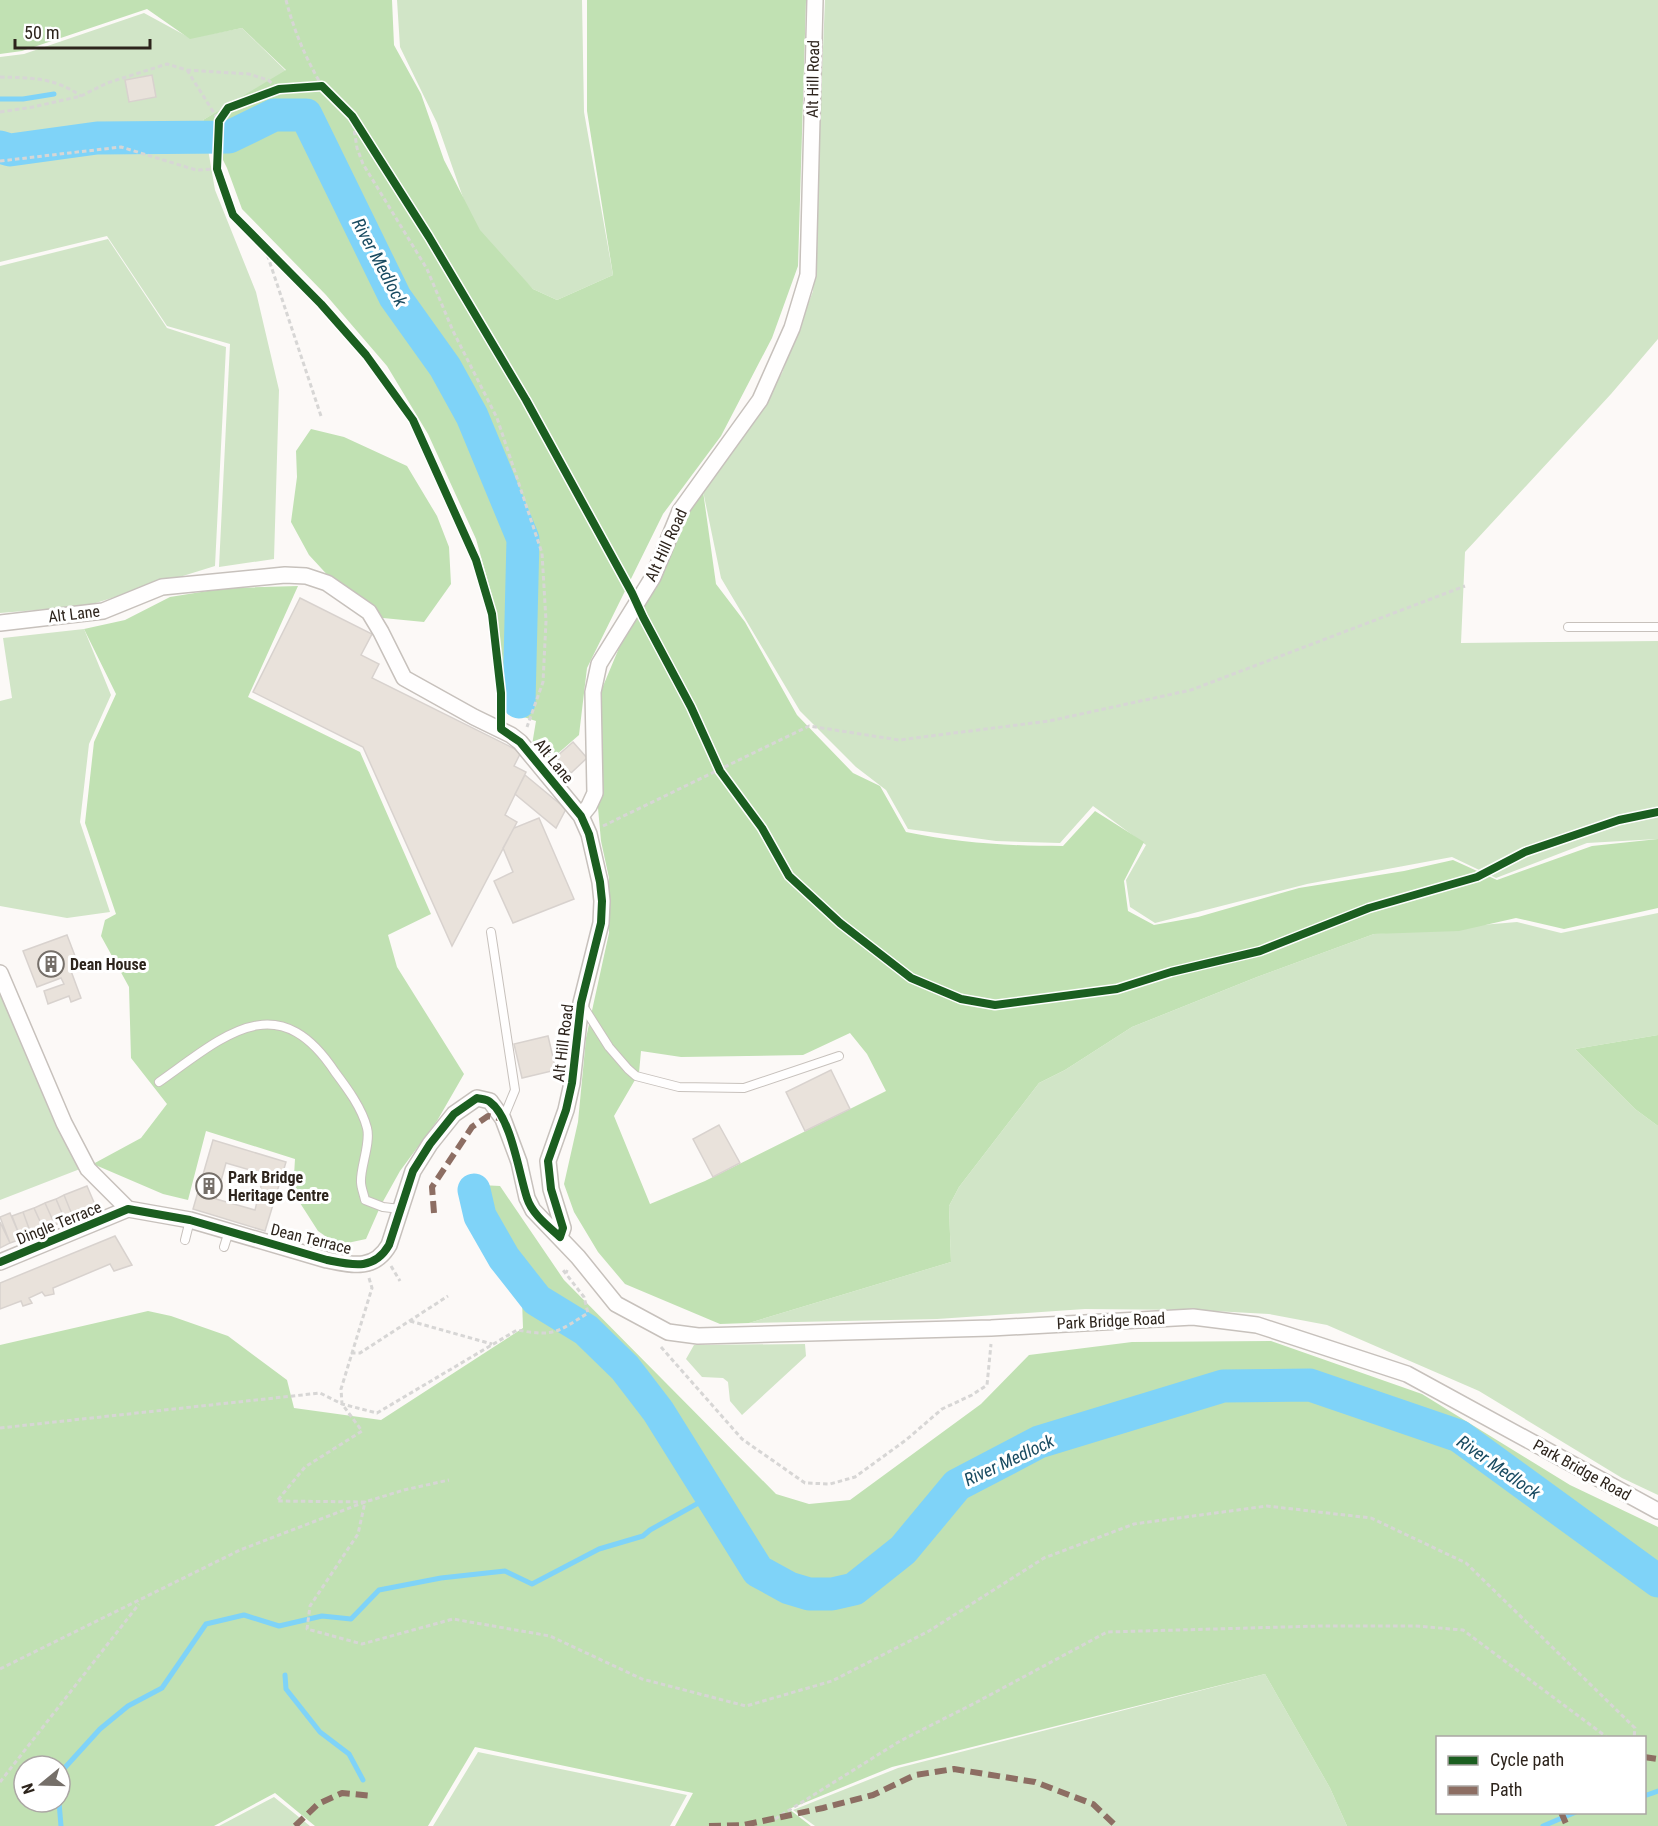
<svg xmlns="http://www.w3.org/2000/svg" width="1658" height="1826" font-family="'Roboto Condensed',sans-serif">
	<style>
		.green { fill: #d1e5c7 }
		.forest { fill: #c1e1b3; fill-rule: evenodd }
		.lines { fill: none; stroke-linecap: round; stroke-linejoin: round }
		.stream { stroke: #7fd3f8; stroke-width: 5 }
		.river { stroke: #7fd3f8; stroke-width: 33 }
		.building { fill: #e9e2db; stroke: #d8d2ce; stroke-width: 1.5; fill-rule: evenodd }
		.lane-casing { stroke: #c7c1bc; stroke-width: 10 }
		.street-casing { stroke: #c7c1bc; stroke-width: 18 }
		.path { stroke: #d7d6d5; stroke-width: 3; stroke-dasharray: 4.5 3; stroke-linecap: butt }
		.lane { stroke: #fffefe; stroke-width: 8 }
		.street { stroke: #fffefe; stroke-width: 15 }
		.quiet { stroke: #8d6e63; stroke-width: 6; stroke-dasharray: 12 6; stroke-linecap: butt }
		.cycleway-casing { stroke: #fff; stroke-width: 11 }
		.cycleway { stroke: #1b5e20; stroke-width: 8 }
		.labels { text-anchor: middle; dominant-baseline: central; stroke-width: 6; stroke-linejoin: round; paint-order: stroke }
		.street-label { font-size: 16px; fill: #2d241c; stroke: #fff }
		.poi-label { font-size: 16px; font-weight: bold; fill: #2d241c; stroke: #fff; text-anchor: start }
		.water-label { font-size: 18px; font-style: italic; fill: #194b61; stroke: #fff }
	</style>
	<rect width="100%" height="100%" fill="#fcf9f7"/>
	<path class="green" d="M397,0H582L584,112L613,275L557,300L533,289L475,232L437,123L400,47Z
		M825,0H1658V339L1611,394L1465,552L1461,643L1658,641V839L1587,843L1496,878L1452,857L1307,884L1155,923L1130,907L1126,880L1146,845L1093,806L1060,843L996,841L908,829L886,790L856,767L800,711L721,578L703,491L757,414L782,373L813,291Z
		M144,13L190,38L242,28L286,71L203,120L215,190L256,292L279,390L274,559L219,567L230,344L167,326L107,236L0,262V57L24,54Z
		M108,239L167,328L226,347L215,566L86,606L0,613V266Z
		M84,629L111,695L89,744L80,822L110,912L67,918L0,906V701L12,698L3,638Z
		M1658,913V1035L1575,1049L1635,1109L1658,1126V1495L1622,1478L1479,1391L1327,1325L1269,1314L1195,1310L1085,1309L937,1319L749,1323L951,1262L949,1206L959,1187L1039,1083L1065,1070L1132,1027L1257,977L1374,934L1517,922L1561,933Z
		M0,987L80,1169L0,1200Z
		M805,1344L806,1356L742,1415L730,1401L728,1382L723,1378L702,1377L686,1359L694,1345Z
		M1265,1674L1330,1788L1347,1826H815L793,1810L898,1768Z
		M478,1752L687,1795L670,1826H433Z
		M274,1797L310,1826H219Z"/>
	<path class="forest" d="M0,0H392L394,45L421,94L444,160L480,230L533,289L557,300L613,275L587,111V0H806L798,266L772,338L721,436L663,514L587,668L579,735L547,763L532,745L536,721L508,712L492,596L476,539L428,434L387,366L326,295L242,209L227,168L203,120L286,70L242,28L190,39L147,9L22,51L0,54Z
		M311,429L344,437L407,466L437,516L449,547L451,584L424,622L383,618L333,581L309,555L291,522L297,477L296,451Z
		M703,491L716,584L745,622L797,715L853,773L880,786L906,832C960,843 1008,846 1063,846L1095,811L1144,842L1124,881L1128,911L1154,925L1198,917L1299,888L1404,871L1453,860L1497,880L1592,846L1658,839V908L1564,929L1516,918L1459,931L1374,934L1257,977L1132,1027L1065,1070L1039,1083L959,1187L949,1206L951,1262L749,1323L720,1324L625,1284L598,1252L574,1212L564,1184L578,1122L586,1038L609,933V878L601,841L598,808L601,691L619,648L649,597L683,518ZM850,1033L867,1054L886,1091L705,1181L650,1204L614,1116L639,1073L641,1051L681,1057L803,1055Z
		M298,586L248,697L360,752L431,914L388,935L397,967L464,1074L437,1121L400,1171L381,1205L366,1239L338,1245L318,1231L293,1192L295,1159L206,1131L188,1200L163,1194L93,1164L141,1138L167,1104L131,1058L129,987L101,936L105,920L116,914L85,823L94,742L116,694L84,629L125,620L170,597L226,588Z
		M1658,1035V1126L1635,1109L1575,1049Z
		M462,1184L500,1186L564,1280L776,1494L809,1504L850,1500L981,1404L1029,1355L1132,1342L1271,1341L1422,1394L1570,1485L1658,1527V1826H1347L1330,1788L1265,1674L892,1767L789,1809L811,1826H675L693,1793L475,1747L428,1826H315L275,1793L214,1826H0V1345L148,1311L171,1316L228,1336L287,1380L294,1408L381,1420L523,1328L521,1273ZM1438,1738H1644V1812H1438ZM24,1766H60V1802H24Z"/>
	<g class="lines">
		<path class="stream" d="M0,99H23L54,94
			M285,1675L286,1689L320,1732L349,1754L363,1780
			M60,1773L100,1729L128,1706L162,1688L206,1624L244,1615L279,1626L322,1616L351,1619L379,1590L441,1578L505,1571L532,1584L599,1549L643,1536L650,1530L711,1496
			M1644,1796L1658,1791
			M59,1802L61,1826
			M1543,1826L1576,1812"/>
		<path class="river" d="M0,147L10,150L97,138L229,137L274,115H306L395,297L445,367L472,416L523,539L519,702
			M474,1190L480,1216L504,1258L537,1300L586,1330L625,1368L658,1411L758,1571L789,1588L809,1594H832L854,1589L903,1550L957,1485L1039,1442L1223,1386L1310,1385L1459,1436L1658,1581"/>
	</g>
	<path class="building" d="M152,75L156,97L129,102L125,80Z
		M300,598L372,634L361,655L379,664L372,678L521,752L514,766L526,772L505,815L517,822L452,946L363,747L253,692Z
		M573,742L587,758L571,773L556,757Z
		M525,775L566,809L556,828L515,794Z
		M539,818L574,899L513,923L494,881L513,872L503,848L514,828Z
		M67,935L75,956L72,958L76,970L71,971L81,998L71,1002L69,996L48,1004L44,991L64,984L61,978L37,987L23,951Z
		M548,1036L556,1070L522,1078L514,1044Z
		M831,1070L850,1109L805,1131L786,1092Z
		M719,1125L740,1163L713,1177L693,1139Z
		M213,1140L286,1162L265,1231L193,1209ZM226,1163L264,1174L255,1210L216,1199Z
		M87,1186L96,1207L73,1217L64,1195Z
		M64,1195L73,1217L65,1220L56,1199Z
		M56,1199L65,1220L55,1225L45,1203Z
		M45,1203L55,1225L44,1230L34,1208Z
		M34,1208L44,1230L31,1234L23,1212Z
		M23,1212L31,1234L21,1239L12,1216Z
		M10,1213L21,1239L10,1243L0,1217Z
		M0,1222L10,1243L0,1248Z
		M115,1236L132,1265L114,1271L110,1264L53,1288L54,1294L45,1296L42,1292L29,1298L32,1303L23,1306L21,1301L0,1309V1283Z"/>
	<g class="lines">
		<g class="lane-casing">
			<path id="lane" d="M1568,627H1658
				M491,932L515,1090L503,1119
				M583,1006L609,1047L628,1069L636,1076L679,1087L744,1088L839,1056
				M159,1082C223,1037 277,984 335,1072C347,1088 362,1108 367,1128C371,1143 360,1168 361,1182C361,1188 364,1194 365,1200L383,1207L400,1209
				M185,1240L190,1220
				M224,1247L229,1231"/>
		</g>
		<g class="street-casing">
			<path id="street" d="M0,623L103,611L162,587L285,575L306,576L327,583L369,612L381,632L404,678L474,717L511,735L520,742L581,816L589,834L600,882L602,901L601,923L581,1003L572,1083L566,1110L548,1161L551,1189L563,1228L560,1237
				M581,816L589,806L595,793L593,692L599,664L653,577L680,511L760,400L792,328L808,275L815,0
				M0,973L64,1123L88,1169L128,1209L190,1220L327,1260C352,1265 374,1271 389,1245L413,1171L430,1144L454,1114L477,1098L490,1101L503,1119L519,1162L527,1198L533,1210L578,1257L616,1304L668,1332L698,1336L991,1328L1193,1317L1257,1325L1407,1374L1658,1511
				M0,1262L128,1209"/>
		</g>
		<path class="path" d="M286,0C294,31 306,59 322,86
			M187,70L219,121
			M0,77C33,78 53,77 81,96
			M0,112L33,107L81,96L107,83L167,64L187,70L249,74L268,80L279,89
			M352,116L357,148L363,164L427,269L453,331L497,418L542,553L546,621L543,682L527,727
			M0,161L121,147L196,170L217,169
			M265,248L321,416
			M603,826L809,726L899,740L1049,721L1191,690L1465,586
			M391,1266L400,1281
			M369,1278L372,1288L341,1389L342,1404L362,1431L305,1467L277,1501L365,1502L358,1534L310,1606L307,1629L362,1644L453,1619L550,1636L642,1679L746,1706L832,1681L929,1631L1044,1558L1134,1524L1267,1506L1371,1518L1466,1563L1635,1728L1634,1738
			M410,1321L492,1344
			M661,1347L742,1439L805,1483L830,1484L855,1477L906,1440L942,1409L972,1395L987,1385L991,1344
			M351,1353H360L448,1296
			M0,1428L320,1393L342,1404L377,1413L517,1330C555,1337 557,1332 588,1313L584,1297L563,1270L568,1272
			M0,1669L240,1550L365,1502L404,1490L449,1480
			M0,1782L139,1604
			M775,1819L900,1741L975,1703L1107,1632L1320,1626H1416L1463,1630L1608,1738"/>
		<use href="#lane" class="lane"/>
		<use href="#street" class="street"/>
		<path class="quiet" d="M434,1213L432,1187L472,1127L488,1116L503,1119
			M1644,1757L1658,1759
			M1561,1812L1567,1826
			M295,1826L318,1804L342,1793L373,1796
			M709,1826L744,1825L823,1808L873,1795L915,1775L954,1769L1035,1782L1093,1804L1116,1826"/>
		<g class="cycleway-casing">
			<path id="cycleway" d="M0,1262L128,1209L190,1220L327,1260C352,1265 374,1271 389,1245L413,1171L430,1144L454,1114L477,1098C480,1099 487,1099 490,1102C511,1117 519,1174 527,1198C532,1214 548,1226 560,1237L563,1228L551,1189L548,1161L566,1110L572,1083L581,1003L601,923L602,901L600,882L589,834L581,816L520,742L501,729V693L492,614L476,560L413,420L366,355L321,304L233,215L217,169L219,121L228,108L279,89L322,86L352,116L429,237L526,400L632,593L643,617L691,707L720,771L762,828L789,876L840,923L911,978L961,999L995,1005L1117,989L1171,972L1260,951L1369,908L1477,877L1525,852L1619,820L1658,812"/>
		</g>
		<use href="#cycleway" class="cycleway"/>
	</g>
	<defs>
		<g id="building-ring" transform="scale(1.35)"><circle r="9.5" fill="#fff" stroke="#756f69" stroke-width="1.5"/><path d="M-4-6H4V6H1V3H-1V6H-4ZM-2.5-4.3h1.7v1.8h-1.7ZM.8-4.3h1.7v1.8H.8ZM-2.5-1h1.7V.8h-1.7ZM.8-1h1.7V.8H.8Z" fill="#756f69"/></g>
	</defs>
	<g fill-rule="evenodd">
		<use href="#building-ring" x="51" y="964"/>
		<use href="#building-ring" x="209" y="1186"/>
	</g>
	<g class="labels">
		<g class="street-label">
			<text transform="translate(813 79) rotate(-89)">Alt Hill Road</text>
			<text transform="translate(666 545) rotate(-65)">Alt Hill Road</text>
			<text transform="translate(74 614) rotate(-7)">Alt Lane</text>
			<text transform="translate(554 761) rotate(51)">Alt Lane</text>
			<text transform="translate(563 1043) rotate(-83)">Alt Hill Road</text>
			<text transform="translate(59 1223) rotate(-22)">Dingle Terrace</text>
			<text transform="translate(311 1239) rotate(14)">Dean Terrace</text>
			<text transform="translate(1111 1321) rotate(-3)">Park Bridge Road</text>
			<text transform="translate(1582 1470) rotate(29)">Park Bridge Road</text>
		</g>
		<g class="poi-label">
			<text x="70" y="964">Dean House</text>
			<text x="228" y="1177">Park Bridge<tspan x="228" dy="18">Heritage Centre</tspan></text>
		</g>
		<g class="water-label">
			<text transform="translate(380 262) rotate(62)">River Medlock</text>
			<text transform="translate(1009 1460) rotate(-25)">River Medlock</text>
			<text transform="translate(1499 1467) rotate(35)">River Medlock</text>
		</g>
	</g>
	<rect x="1436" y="1736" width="210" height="78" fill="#ffffff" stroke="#aba7a4" stroke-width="1.5"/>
	<rect x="1448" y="1756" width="30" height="9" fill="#1b5e20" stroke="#aba7a4" stroke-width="1.5"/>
	<text x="1490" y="1766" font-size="18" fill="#2d241c">Cycle path</text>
	<rect x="1448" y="1786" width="30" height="9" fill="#8d6e63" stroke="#aba7a4" stroke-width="1.5"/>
	<text x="1490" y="1796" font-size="18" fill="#2d241c">Path</text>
	<g transform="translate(42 1784) rotate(251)"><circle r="28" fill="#ffffff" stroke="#aba7a4" stroke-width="1.5"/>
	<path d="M0-4.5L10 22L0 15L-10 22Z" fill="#756f69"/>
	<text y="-9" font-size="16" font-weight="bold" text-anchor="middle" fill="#2d241c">N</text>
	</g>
	<path d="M15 39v9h135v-9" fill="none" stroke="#2d241c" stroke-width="3"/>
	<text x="24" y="39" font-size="18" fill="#2d241c" stroke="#ffffff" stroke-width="4.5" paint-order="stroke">50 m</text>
</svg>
